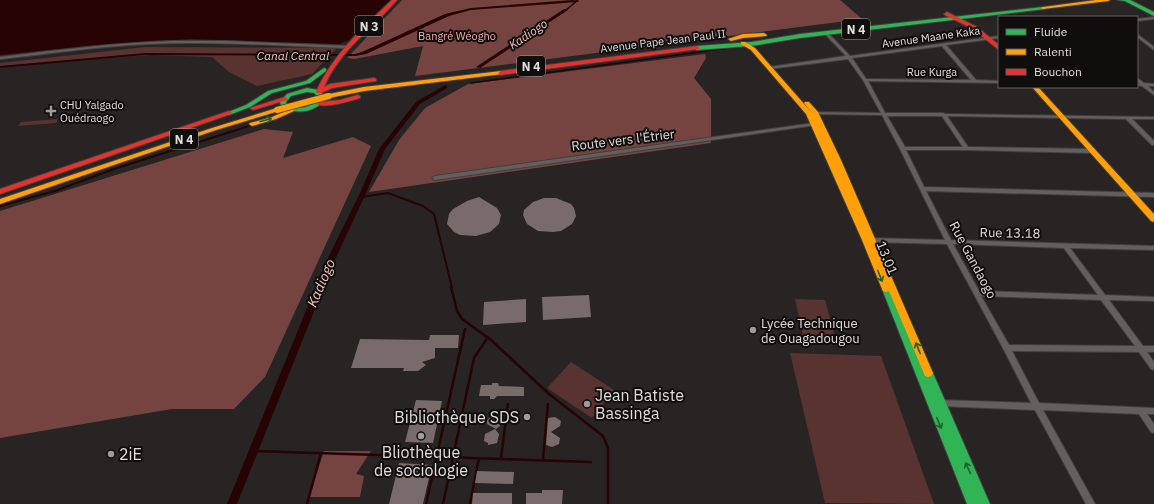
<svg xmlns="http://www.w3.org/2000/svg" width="1154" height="504" font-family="'IBM Plex Sans',sans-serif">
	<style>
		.green { fill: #58332f }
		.forest { fill: #754440 }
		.water { fill: #270303 }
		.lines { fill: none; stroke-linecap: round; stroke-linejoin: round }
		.stream-far2 { stroke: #270303; stroke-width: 1.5 }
		.stream-far1 { stroke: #270303; stroke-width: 2 }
		.stream { stroke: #270303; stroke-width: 2.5 }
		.canal { fill: #270303; fill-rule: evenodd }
		.building { fill: #796b69 }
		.street-casing { stroke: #433f3f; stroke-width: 2 }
		.fast-casing { stroke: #433f3f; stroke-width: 2 }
		.slow-casing { stroke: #433f3f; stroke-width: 2 }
		.jam-casing { stroke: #433f3f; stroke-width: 2 }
		.street { fill: #625f5e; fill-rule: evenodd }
		.fast { fill: #30b455; fill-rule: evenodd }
		.slow { fill: #ff9f0a; fill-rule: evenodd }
		.jam { fill: #e5322d; fill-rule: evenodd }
		.slow-bridge-casing { stroke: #433f3f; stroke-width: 8; stroke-linecap: butt }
		.slow-bridge { stroke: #ff9f0a; stroke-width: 6 }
		.oneway { stroke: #206031 }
		.poi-dot { fill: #a19c9c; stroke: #100d0d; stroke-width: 1.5 }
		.labels { text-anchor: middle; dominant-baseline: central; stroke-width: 4; stroke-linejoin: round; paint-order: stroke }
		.far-park-label { font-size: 11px; fill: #f6aea6; stroke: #100d0d }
		.far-street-label { font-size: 11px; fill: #e2dddd; stroke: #100d0d }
		.far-poi-label { font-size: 11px; fill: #e2dddd; stroke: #100d0d; text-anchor: start }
		.shield { fill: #100d0d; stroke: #a39f9f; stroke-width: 1 }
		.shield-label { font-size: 12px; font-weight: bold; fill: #e2dddd }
		.far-water-label { font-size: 12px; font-style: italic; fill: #f8c1bb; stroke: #100d0d }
		.street-label { font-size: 13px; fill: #e2dddd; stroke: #100d0d }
		.poi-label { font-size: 13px; fill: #e2dddd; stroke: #100d0d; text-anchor: start }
		.water-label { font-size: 14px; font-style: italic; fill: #f8c1bb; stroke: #100d0d }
		.near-poi-label { font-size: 16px; fill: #e2dddd; stroke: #100d0d; text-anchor: start }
	</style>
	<rect width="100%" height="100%" fill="#282424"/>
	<path class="green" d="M145,47L337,48L312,74L257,86L229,72L212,57L151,55L0,66V63Z
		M58,119L56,123L18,126L21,122Z
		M795,299L825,300L835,337L803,336Z
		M790,353L881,356L934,504L825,503Z
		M571,362L614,390L592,418L547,388Z"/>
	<path class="forest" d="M402,0H840L862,19L415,76L423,46L354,59L347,58Z
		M705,54L706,58L694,78L711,99V143L369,192L399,140L425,108L468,84Z
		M264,129L293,132L283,158L353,137L371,146L265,377L234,409H172L0,438V211Z
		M324,451H371L356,474L364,476L360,497H309Z"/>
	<path class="water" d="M0,0H390L349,40L339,44L190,39L95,45L0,55Z"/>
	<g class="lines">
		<path class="stream-far2" d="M566,10L578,0
			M471,83L737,47"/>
		<path class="stream-far1" d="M361,197L388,193L423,206L434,214L452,288
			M0,206L55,191L114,169L252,125"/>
		<path class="stream" d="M451,287L457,311L462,319L491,340L549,394L603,436L608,448V504
			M252,451L591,462
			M501,458L508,404
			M543,459L548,404
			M307,504L321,453
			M426,504L465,329
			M443,504L474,358L488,337
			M470,504L479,458"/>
		<path class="canal" d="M573,0L579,1L577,2L471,10L449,16L366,54L355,56L145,55L0,68V66L145,53L355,54L362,52L445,14L471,8Z
			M564,9L568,10L480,68L476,67Z
			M445,85L447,86V88L420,104L385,149L366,193L333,264L237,504H227L325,264L360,193L379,149L416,102Z"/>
	</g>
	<path class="building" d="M479,197L497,208L501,215L499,224L490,232L476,236L460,235L454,232L447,224L449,214L453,209L467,201Z
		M544,198H556L571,204L574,208L576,216L572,224L561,231L553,232L538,231L527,224L523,215L524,210L533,202Z
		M589,295L591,317L543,320L542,297Z
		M526,299V322L483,325L484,302Z
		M430,335H459L458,348H435V358L422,362L426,365L418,371H403L404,368H351L360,339L425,340H429Z
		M492,383H498L499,386L524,387V396H497L494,399H490V396H479L481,385H492Z
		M416,400L442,401L433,443L405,442Z
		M493,415H498L500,417V426L496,429L487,424V420Z
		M555,417L561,421L560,426L551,432L560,438L559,444L552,447L546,445L548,418Z
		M495,429L499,434L497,443L488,445V443L484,441L485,434Z
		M399,463L432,465L423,504H389Z
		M477,471L514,472L513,484L475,483Z
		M542,490H563L562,504H526V493H542Z
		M473,493H512V504H472Z"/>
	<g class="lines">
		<g class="street-casing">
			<path id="street" d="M1154,17V19L1137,21V19Z
				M825,32H827L850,56L999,36V38L946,45L976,80L999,81V83L868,81L885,113H943L945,114L1154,117V119H1132L1154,141V145H1152L1126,119L947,116L968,147L1092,149L1095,151L1092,153L967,150H906L924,187L1154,193V197L926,191L951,240L1154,246V250L1070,248L1105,295L1154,297V301L1109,300L1143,346H1154V352H1147L1154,362V370L1151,369L1139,352L1012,351L1039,403L1154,408V414H1147L1154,424V433L1151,432L1139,414L1043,410L1095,504H1086L1035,410L938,406L935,405L934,403L935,401L938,400L1031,403L1004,350L947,244L869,242L866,240L869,238L945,240L900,149L882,115L811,114L809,113L811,112L881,113L863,80L848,59L769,69L767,68L769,67L846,56L825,34ZM942,46L971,80L866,79L852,58ZM887,116H942L963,147H905ZM953,244L1064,248L1098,295L979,291ZM981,296L1101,300L1135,346L1009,345Z
				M1137,34L1154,47V50L1137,37Z
				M173,41H224L349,46L351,47L349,48C282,46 215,41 148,44C99,46 49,54 0,59V57C58,50 115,43 173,41Z
				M1137,78L1144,83L1154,84V86H1148L1154,92V95L1142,86L1137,85V83H1139L1137,81Z
				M814,123H816V125L435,180L432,178L435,176Z"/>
		</g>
		<g class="fast-casing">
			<path id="fast" d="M1118,0H1130L1154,12V16L1125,1Z
				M1043,7H1045V9L800,38L751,46L697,50L694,48L697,46L751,42L800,34Z
				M324,68L326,69V71L310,83L272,93L250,107L229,115L226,113L246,105L268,91L306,81Z
				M307,88L319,90L326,98C315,113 299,114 282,108L280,102L287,94ZM307,92L314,93L320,98C311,108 299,110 287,106L286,102L291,96Z
				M886,286L889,287L890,289L924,371L928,369L931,370L933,373L990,504H967L882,289L883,287Z"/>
		</g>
		<g class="slow-casing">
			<path id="slow" d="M1096,0H1110L1108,1L1043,9L1041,8L1043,7Z
				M764,33L767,35L766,36L743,38L731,41L728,39L743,34Z
				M741,42H745L755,48L812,113L846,187L812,113L804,103L805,102H809L818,112L841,160L933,373L931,376L928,377L925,376L889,291L886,292L883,291L882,289L862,240L806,114L751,50L741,44Z
				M501,71L503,72V74L364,91L329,98L326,96L329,94L364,87Z
				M1032,87H1038L1154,214V222L1151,221Z
				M277,108L279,109V111L216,130L0,204V199L212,128Z
				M292,108L294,109V111L276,119L252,126L249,124L250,123L272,117Z"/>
		</g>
		<g class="jam-casing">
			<path id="jam" d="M392,0H397C372,29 340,50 324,87L330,84L374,78L376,79V81L332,88L321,93H317L316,92C333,54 363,28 392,0Z
				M947,12L977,27L999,45V50L973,29L945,15L944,14Z
				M697,46L699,47V49L501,75L498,73L501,71Z
				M358,95L360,96V98C350,101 325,109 317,104L320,102L340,100Z
				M285,97L288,99L287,100L253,110L250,108Z
				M229,111L232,113L231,114L0,194V189Z"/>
		</g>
		<use href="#street" class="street"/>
		<use href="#fast" class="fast"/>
		<use href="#slow" class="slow"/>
		<use href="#jam" class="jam"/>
		<g class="slow-bridge-casing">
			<path id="slow-bridge" d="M277,110L329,96"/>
		</g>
		<use href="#slow-bridge" class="slow-bridge"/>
	</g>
	<defs><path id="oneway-shaft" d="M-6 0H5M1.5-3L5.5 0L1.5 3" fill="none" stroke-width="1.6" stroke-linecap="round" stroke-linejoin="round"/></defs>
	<g class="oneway">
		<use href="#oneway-shaft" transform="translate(266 120) rotate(-15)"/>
		<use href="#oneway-shaft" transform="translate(880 276) rotate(68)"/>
		<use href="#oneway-shaft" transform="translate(918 348) rotate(-112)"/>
		<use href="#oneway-shaft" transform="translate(939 423) rotate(67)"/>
		<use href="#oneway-shaft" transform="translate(968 468) rotate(-114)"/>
	</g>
	<g class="poi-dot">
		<path d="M49 105h4v4h4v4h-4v4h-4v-4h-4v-4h4z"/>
		<circle cx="753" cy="330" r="4"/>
		<circle cx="587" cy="404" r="4"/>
		<circle cx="527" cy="417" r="4"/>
		<circle cx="421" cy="436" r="4"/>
		<circle cx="111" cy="454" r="4"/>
	</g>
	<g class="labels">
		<g class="far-park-label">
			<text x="457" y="36">Bangré Wéogho</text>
		</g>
		<g class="far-street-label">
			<text transform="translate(931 37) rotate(-8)">Avenue Maane Kaka</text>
			<text transform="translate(663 41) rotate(-7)">Avenue Pape Jean Paul II</text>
			<text x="932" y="72">Rue Kurga</text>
		</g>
		<g class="far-poi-label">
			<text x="60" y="105">CHU Yalgado<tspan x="60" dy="13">Ouédraogo</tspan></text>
		</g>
		<g class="shield">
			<rect x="355" y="16" width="28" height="20" rx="3"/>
			<rect x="842" y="19" width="28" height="20" rx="3"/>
			<rect x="517" y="56" width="28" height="20" rx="3"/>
			<rect x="170" y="129" width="28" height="20" rx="3"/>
		</g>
		<g class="shield-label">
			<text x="369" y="26">N 3</text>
			<text x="856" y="29">N 4</text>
			<text x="531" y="66">N 4</text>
			<text x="184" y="139">N 4</text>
		</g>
		<g class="far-water-label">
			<text transform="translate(528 34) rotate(-34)">Kadiogo</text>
			<text x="293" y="55">Canal Central</text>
		</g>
		<g class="street-label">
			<text transform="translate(623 140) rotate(-7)">Route vers l'Étrier</text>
			<text transform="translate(1010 233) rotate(1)">Rue 13.18</text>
			<text transform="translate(887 258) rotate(68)">13.01</text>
			<text transform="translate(973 260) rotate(62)">Rue Gandaogo</text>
		</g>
		<g class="poi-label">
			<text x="761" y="323">Lycée Technique<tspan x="761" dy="15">de Ouagadougou</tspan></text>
		</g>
		<g class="water-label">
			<text transform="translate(321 283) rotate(-67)">Kadiogo</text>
		</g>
		<g class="near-poi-label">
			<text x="595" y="395">Jean Batiste<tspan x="595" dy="18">Bassinga</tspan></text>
			<text x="519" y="417" text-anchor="end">Bibliothèque SDS</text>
			<text x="421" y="452" text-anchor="middle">Bliothèque<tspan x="421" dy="18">de sociologie</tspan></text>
			<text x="119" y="454">2iE</text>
		</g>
	</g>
	<rect x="998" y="16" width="140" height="72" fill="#100d0d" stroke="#646060"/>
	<rect x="1006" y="29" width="20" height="6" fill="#30b455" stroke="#646060"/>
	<text x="1034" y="36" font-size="12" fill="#e2dddd">Fluide</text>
	<rect x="1006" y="49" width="20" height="6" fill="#ff9f0a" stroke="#646060"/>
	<text x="1034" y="56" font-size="12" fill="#e2dddd">Ralenti</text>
	<rect x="1006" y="69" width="20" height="6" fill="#e5322d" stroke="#646060"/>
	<text x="1034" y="76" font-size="12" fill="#e2dddd">Bouchon</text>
</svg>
